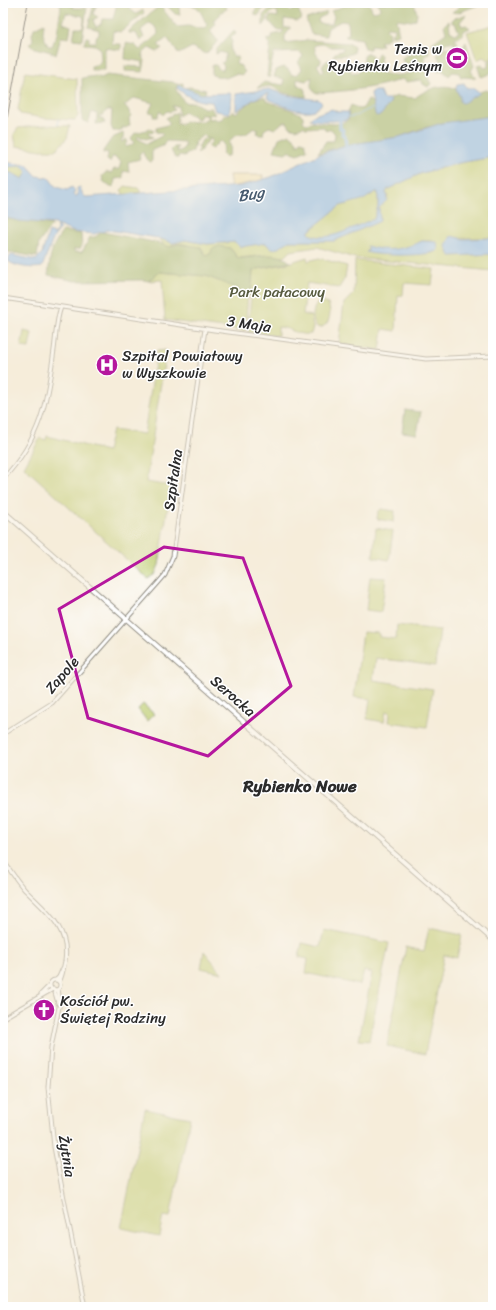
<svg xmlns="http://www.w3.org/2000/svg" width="496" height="1310" font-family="Sriracha,sans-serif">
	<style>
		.green { fill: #bdcc6f; stroke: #747c4d; fill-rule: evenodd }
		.forest { fill: #96b062; stroke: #606e46 }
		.sand { fill: #eeda9e; stroke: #8c8264 }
		.water { fill: #7eb3ec; stroke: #546f8c; fill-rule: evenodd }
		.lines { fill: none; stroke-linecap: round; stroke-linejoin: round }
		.stream { stroke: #7eb3ec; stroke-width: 1 }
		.canal { stroke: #7eb3ec; stroke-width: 3 }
		.tertiary-casing { stroke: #908c82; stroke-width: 5 }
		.primary-casing { stroke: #908c82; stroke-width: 6 }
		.tertiary { stroke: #fff; stroke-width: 3 }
		.primary { stroke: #fff; stroke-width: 4 }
		.rail { stroke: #2b2b2b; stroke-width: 1 }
		.marked { fill: none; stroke: #b5179e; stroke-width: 3; stroke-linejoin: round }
		.labels { text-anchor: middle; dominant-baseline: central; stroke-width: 3; stroke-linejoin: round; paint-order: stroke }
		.poi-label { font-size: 15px; fill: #2b2b2b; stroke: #fff; text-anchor: start }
		.park-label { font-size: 15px; fill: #575b3f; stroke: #fff }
		.street-label { font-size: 15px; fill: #2b2b2b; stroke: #fff }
		.water-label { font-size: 16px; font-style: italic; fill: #485b6f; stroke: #fff }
		.quarter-label { font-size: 17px; font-weight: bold; fill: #2b2b2b; stroke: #fff }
	</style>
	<rect width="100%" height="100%" fill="#fff"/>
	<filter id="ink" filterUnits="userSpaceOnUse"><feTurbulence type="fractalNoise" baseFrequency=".025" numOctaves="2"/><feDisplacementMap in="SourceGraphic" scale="8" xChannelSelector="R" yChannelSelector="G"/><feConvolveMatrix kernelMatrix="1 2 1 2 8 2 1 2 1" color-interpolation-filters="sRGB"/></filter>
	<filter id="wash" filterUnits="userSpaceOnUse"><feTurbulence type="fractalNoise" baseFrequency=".012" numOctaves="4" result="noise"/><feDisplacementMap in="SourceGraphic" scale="16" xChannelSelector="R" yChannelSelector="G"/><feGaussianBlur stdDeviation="0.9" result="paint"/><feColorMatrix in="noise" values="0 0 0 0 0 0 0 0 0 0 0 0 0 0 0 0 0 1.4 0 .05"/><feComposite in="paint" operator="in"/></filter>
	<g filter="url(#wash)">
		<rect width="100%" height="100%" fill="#f5edda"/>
		<path class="green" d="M493,25V56L489,60L483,57L477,60L467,32Z
			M25,72L77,79L78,116L75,120L44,118L20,114L18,109Z
			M45,125L70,126L67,138L56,150H41L16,146L14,134L18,128Z
			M493,157V238H458L450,256L493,254V271L355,258L317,247L291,251L285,257L267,255L238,258L230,248L206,256C202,248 184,242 175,244C171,246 171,248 166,247L158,238L173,243L185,240L207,244L236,242L241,247L264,242L266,243L271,249L278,248L289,241H334L378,222L380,220L379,208L388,197L386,192L388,189L422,173L459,163ZM422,241H435L433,253H372L367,252L369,247C386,255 406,248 422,241Z
			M3,165L22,166L27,172L23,179L12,173L3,172Z
			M125,186L138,188L141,192L124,195L121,190Z
			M375,192H378V206L374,219C355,226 329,244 309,234V231L340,206L370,196Z
			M307,257L308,261L319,258L347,266L345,278L339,288L307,283L303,314L311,316L313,327L311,334C296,336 292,328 278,327V336L248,332L253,270L285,264Z
			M355,260L434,269L432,285L404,283L403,295L398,296L396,331L383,329L380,350L339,344L344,303L354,293Z
			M159,272L206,276L236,288L248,295L245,331L165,320L162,280L148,281Z
			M323,302L328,304C332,312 330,326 319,328C311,324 312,312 316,304Z
			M24,331L32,333L29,348L21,347Z
			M166,350L146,482L171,486L159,565L155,574L148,579L24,467L40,438L46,440L47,436L107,451L112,430L144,434L157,351Z
			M381,509L395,511L394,522L377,519L378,512Z
			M376,528L393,531L389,560L373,557Z
			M370,577L386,578L381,612L366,610Z
			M397,625L440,630L435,666L376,658L373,680L433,689L427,727L389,722L390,712L386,711L384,722L367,719L370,699L354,697L363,632L379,633V637L396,639Z
			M143,704L154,714L147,721L138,709Z
			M429,928L462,935L457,958L444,955L425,1054L387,1046L406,947L424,951Z
			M324,930L389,943L369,1041L359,1040L372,973L364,971L360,985L306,973L308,959L299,957L302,943L320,947Z
			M204,951L222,973L201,968Z
			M145,1109L190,1118L170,1217L163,1216L159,1236L121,1228Z"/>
		<path class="forest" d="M58,3H74L73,8H87L82,40L73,39L75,28H83L84,20L83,16L66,13L63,23L71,26L69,38L61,37L56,55L51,52L32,47L30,43L33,40L32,34L34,28L44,23L43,34L48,46H52L57,34L61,5Z
			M94,3L97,4L93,14L98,17L93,20L96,27L101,24L102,19H113L117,3H134L129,8L136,14L143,10L144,13L121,32L113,31L112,44H121V50L105,48V70H91V66L99,64L101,60L100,48L95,45L84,44L86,37H89V42H96V37L99,35V30L88,27Z
			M164,3H225L227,9L221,12L220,15L213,21L216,24L210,31L218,41L206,54L192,47L179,54L167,38L158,45L162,48L157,52L149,48L142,54L145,61L143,72L125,71V66L142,67L143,62L125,59L126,43L135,45L140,50L158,34L157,28L150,23L141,30L144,38L140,41L136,33H129V31L158,7H161L177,27L188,26L204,29L207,25C204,20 200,7 194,6C189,5 186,5 181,3L179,7L180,15L175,14Z
			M262,3H275L278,6L281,3L284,5L295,3L288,8L291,11L298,9L302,18L297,21L284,19V28L290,27V29L285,36V43L307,40L348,43L354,46L353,53L347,55L333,56L335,53L343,50V47H329L324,44L315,45C314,51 316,55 321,59V62L317,65L322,73L324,71L322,65L328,60H330C332,68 335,70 342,70L346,63H350L351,73L359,72L363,66L364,56L367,53L372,55V61H375L378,53L381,55L380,61L382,66L381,73C386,73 389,75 394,75C402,76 410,72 419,70L418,62L414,61L409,64L403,62L402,58L407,55L413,54L425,46L429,49V53L425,57C424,67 426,75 431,84L428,87L423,84L421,80L407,82L401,79C382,88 338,92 317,93C309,90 311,84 312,77L306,81L297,79V84L306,90V97L284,93L271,86L257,88L264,82L284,85V79L274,77L276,70L283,67L288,69L292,75L298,74L302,69L298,62L303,56L300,52L274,53L270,71L271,77H267L270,46L271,45L266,40L272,39L271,35L282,33L284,30H277L269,21V17L271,16L278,17L277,11H273L267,17V21L263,26V15L271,7L267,4L258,16L255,15V10Z
			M351,3H369L373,12L378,11L380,9L378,3H414L417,13L416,19L411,21L396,19L399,34L392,36L391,35L396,28L387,27L386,29L390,32L389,38L380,42L382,45L379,47L370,46V49H365L362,39L346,37L345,35L349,34L348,22L341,21L328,28L326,36L311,34L306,19L327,12L326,15L319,18L318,22L323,24H332L334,16L331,11Z
			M445,3H484L457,13L452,12L459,7L456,3L450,7L449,4Z
			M464,15H466L460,22L462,26L466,25L470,28L463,31V35L455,38V40L457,41L458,47L462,48L466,42L474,66L471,71L476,78L461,77L459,73L453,72L449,76L442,70L438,72L437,70L442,64L437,55L441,52L444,47L452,48L454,46V43L448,42L440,47H434L432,43L446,33L444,25L449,21L450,31L455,34L459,32L455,23H452V19Z
			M234,30L236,34L230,38L232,42L230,50L233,56L238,57L239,59L236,62L237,65H240L245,72L242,75L235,74L226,78L212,75V65H216L220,70H223L224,66L221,63L224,62L226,54L221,52L216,54V50Z
			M493,57C493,71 495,73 481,77L477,65L482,64L484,68L488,67V63Z
			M107,75L173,82L176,84L183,83V88L190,87L206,90L204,96L176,88V90L185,103L193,102L204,108H211L215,115L209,114L210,120L213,118L217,120L222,119L224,115L230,114L232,111L236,113L255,99L264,97L267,101L299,113L303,116V121L306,124C321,119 334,129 348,120L349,116L348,112L351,105L359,109L363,108L368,99L373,103L375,113L381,115L391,101L389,99L397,96L415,98C424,90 444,82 456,89L460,97C474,98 477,91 487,90L493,94V116L470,119L423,128L399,137L346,145L318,153L326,141H334L335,134L331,129L326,131L324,127L305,128L304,126L296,129L290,127L287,122H283L275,129L269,127L264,130L263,135H259L257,133L258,130L254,128L246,134L234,136L229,143L231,147L229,155L225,157L222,154L224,145L220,141L212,149L208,147L212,141L210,138L199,153L197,152L200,149L198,148L202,140L207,137L203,135L195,142L193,151L184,156L179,155L178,158H175L171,150L174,147H178L176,151H181L185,146L184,142L166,141L163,146L152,150V161L150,162L144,156L143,152L139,154L140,159L128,162L129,172L123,171V178L115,179L114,186L110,187L103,181L102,176L106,172L111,173L114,169H119L121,162L115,157H112L110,162L107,160L108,155L107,152L103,153V151L112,138L123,133L124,136L121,141L123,142L126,139L128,142L125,145L127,147L134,143L131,138L135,133L150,129L154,131L152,133L148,132L149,135L153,137L146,139L139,136L137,138L147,144L163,135L161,133L156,132V128L170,124L166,118L177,112V124H182L184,122L203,121L207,119V115H200V118L196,119L193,115H189L184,112L179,116L178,106H172L174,110L170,112L167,111L163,115L160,111L157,117H153L154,113L149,112L153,103L134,98L124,106L128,109L131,116L129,118L130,125L126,128L122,127L123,129L118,131H113L111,126L112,110H107L103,115H100L99,118H102L105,123L96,124L97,114L92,112L88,123L82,120V78L96,76L101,78Z
			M289,134L295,139L298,145L301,141L305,142L307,150L298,154L290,151L285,153L274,151L279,138Z
			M3,218L52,225L39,243L37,257L3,251Z
			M63,231L81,234L82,246L80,249H74V252H82L90,237H95L102,232L159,243L170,247L178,244L201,247L206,256L211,253L212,249L219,246L230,248L238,258C255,259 276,249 290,262L253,270L251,297L236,288L206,276L160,272L148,281L144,280L74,281L48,275C51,254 50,248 63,231Z
			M405,410L421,412L417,434L402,432Z"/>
		<path class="sand" d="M229,175H263L262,180L231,187Z"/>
		<path class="water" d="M464,83L467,88H474L480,93L463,103L460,102V97L456,89L457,84Z
			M178,85L201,94L230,93L232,98L229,113L215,111L212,102C198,102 187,97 177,88Z
			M269,89L286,95L319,100L322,103C311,121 283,105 268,99L267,97L269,93L254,99L236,111V94Z
			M372,91H380L383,99H389L391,101L381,115L376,116L375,113L371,94Z
			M332,109L338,112H348L349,116L346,120C339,121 316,122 310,119L314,115Z
			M493,116V157L459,163L422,173L388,189L386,192L387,200L379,208L380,221L378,222L334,241H289L278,248L271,249L266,243L240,247L235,242L207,244L185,240L173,243L158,238L108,230L94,234L74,232L56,225L60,229L54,237L42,267C33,269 15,267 8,261L9,257L11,255L36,260L42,253L49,232L55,234L57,230L56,224L19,221L3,217V187L4,186L3,172L12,173L23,179L27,172L22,166L9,167L3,165V162L27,165L37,176L49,178L56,187L67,190L72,187L75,191L73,195L76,196L78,195L77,188L80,187L83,195L86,197L241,186L271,177L320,154L346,145L399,137L442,123ZM375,192H378V206L374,219C355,225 329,244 309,234V231L340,206L365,199Z
			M451,236L464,239L493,238V254L450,256L446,246Z
			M422,241L437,242L438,250C430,257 377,256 366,252L369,250L367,246C387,252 403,250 422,241Z"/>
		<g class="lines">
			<path class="stream" d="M348,117C360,117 364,109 375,108
				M58,119V125"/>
			<path class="canal" d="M340,121V128L343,130L342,134L345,136L346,145"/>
		</g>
	</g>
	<g filter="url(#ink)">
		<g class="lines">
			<g class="tertiary-casing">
				<path id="tertiary" d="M3,298L214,330L426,359L493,356
					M3,479C41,438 47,403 54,350C56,336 56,320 61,307
					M3,734L52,703L159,582L165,575L173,556L205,329
					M3,860C10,870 17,881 25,890C46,911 70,928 65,961C63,969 63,975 59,982
					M50 985a5 5 0 1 1 10 0a5 5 0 1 1-10 0Z
					M56,980L59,977L63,968
					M54,989L58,1003
					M58,989L60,1002L51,1047L48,1087L54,1147L85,1307
					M41,994L50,985
					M3,1018L53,989"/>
			</g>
			<g class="primary-casing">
				<path id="primary" d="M3,511L493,940"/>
			</g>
			<use href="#tertiary" class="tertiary"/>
			<use href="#primary" class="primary"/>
			<path class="rail" d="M3,141L28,3"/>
		</g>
	</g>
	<path d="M0 0H496V1310H0ZM164,547L243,558L291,686L208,756L88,718L59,609Z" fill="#f5edda" fill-opacity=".55" fill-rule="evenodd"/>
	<path class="marked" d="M164,547L243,558L291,686L208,756L88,718L59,609Z"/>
	<defs>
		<g id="stadium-disc" transform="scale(1.15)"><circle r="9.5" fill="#b5179e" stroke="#fff"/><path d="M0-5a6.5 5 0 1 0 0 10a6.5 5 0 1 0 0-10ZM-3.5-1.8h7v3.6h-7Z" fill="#fff"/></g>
		<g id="hospital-disc" transform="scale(1.15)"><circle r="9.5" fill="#b5179e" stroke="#fff"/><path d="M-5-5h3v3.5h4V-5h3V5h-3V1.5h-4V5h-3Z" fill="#fff"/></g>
		<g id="church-disc" transform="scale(1.15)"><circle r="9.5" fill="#b5179e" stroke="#fff"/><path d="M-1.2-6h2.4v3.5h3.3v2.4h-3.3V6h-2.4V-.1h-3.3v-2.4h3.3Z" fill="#fff"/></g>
	</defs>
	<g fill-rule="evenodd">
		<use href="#stadium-disc" x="457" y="58"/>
		<use href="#hospital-disc" x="107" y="365"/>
		<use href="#church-disc" x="44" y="1010"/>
	</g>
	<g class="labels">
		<g class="poi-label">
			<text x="442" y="49" text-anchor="end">Tenis w<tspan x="442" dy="17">Rybienku Leśnym</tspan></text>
			<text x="122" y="356">Szpital Powiatowy<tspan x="122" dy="17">w Wyszkowie</tspan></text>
			<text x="60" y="1001">Kościół pw.<tspan x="60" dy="17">Świętej Rodziny</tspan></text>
		</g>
		<g class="park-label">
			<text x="277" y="292">Park pałacowy</text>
		</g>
		<g class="street-label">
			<text transform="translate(249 324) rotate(8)">3 Maja</text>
			<text transform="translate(173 480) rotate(-82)">Szpitalna</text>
			<text transform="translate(62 675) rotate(-49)">Zapole</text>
			<text transform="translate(233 696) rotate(41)">Serocka</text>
			<text transform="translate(67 1156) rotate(81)">Żytnia</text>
		</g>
		<g class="water-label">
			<text transform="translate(251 194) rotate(-9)">Bug</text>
		</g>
		<g class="quarter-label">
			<text x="300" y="786">Rybienko Nowe</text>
		</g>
	</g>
	<rect width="496" height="1310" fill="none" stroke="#fff" stroke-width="16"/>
</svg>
